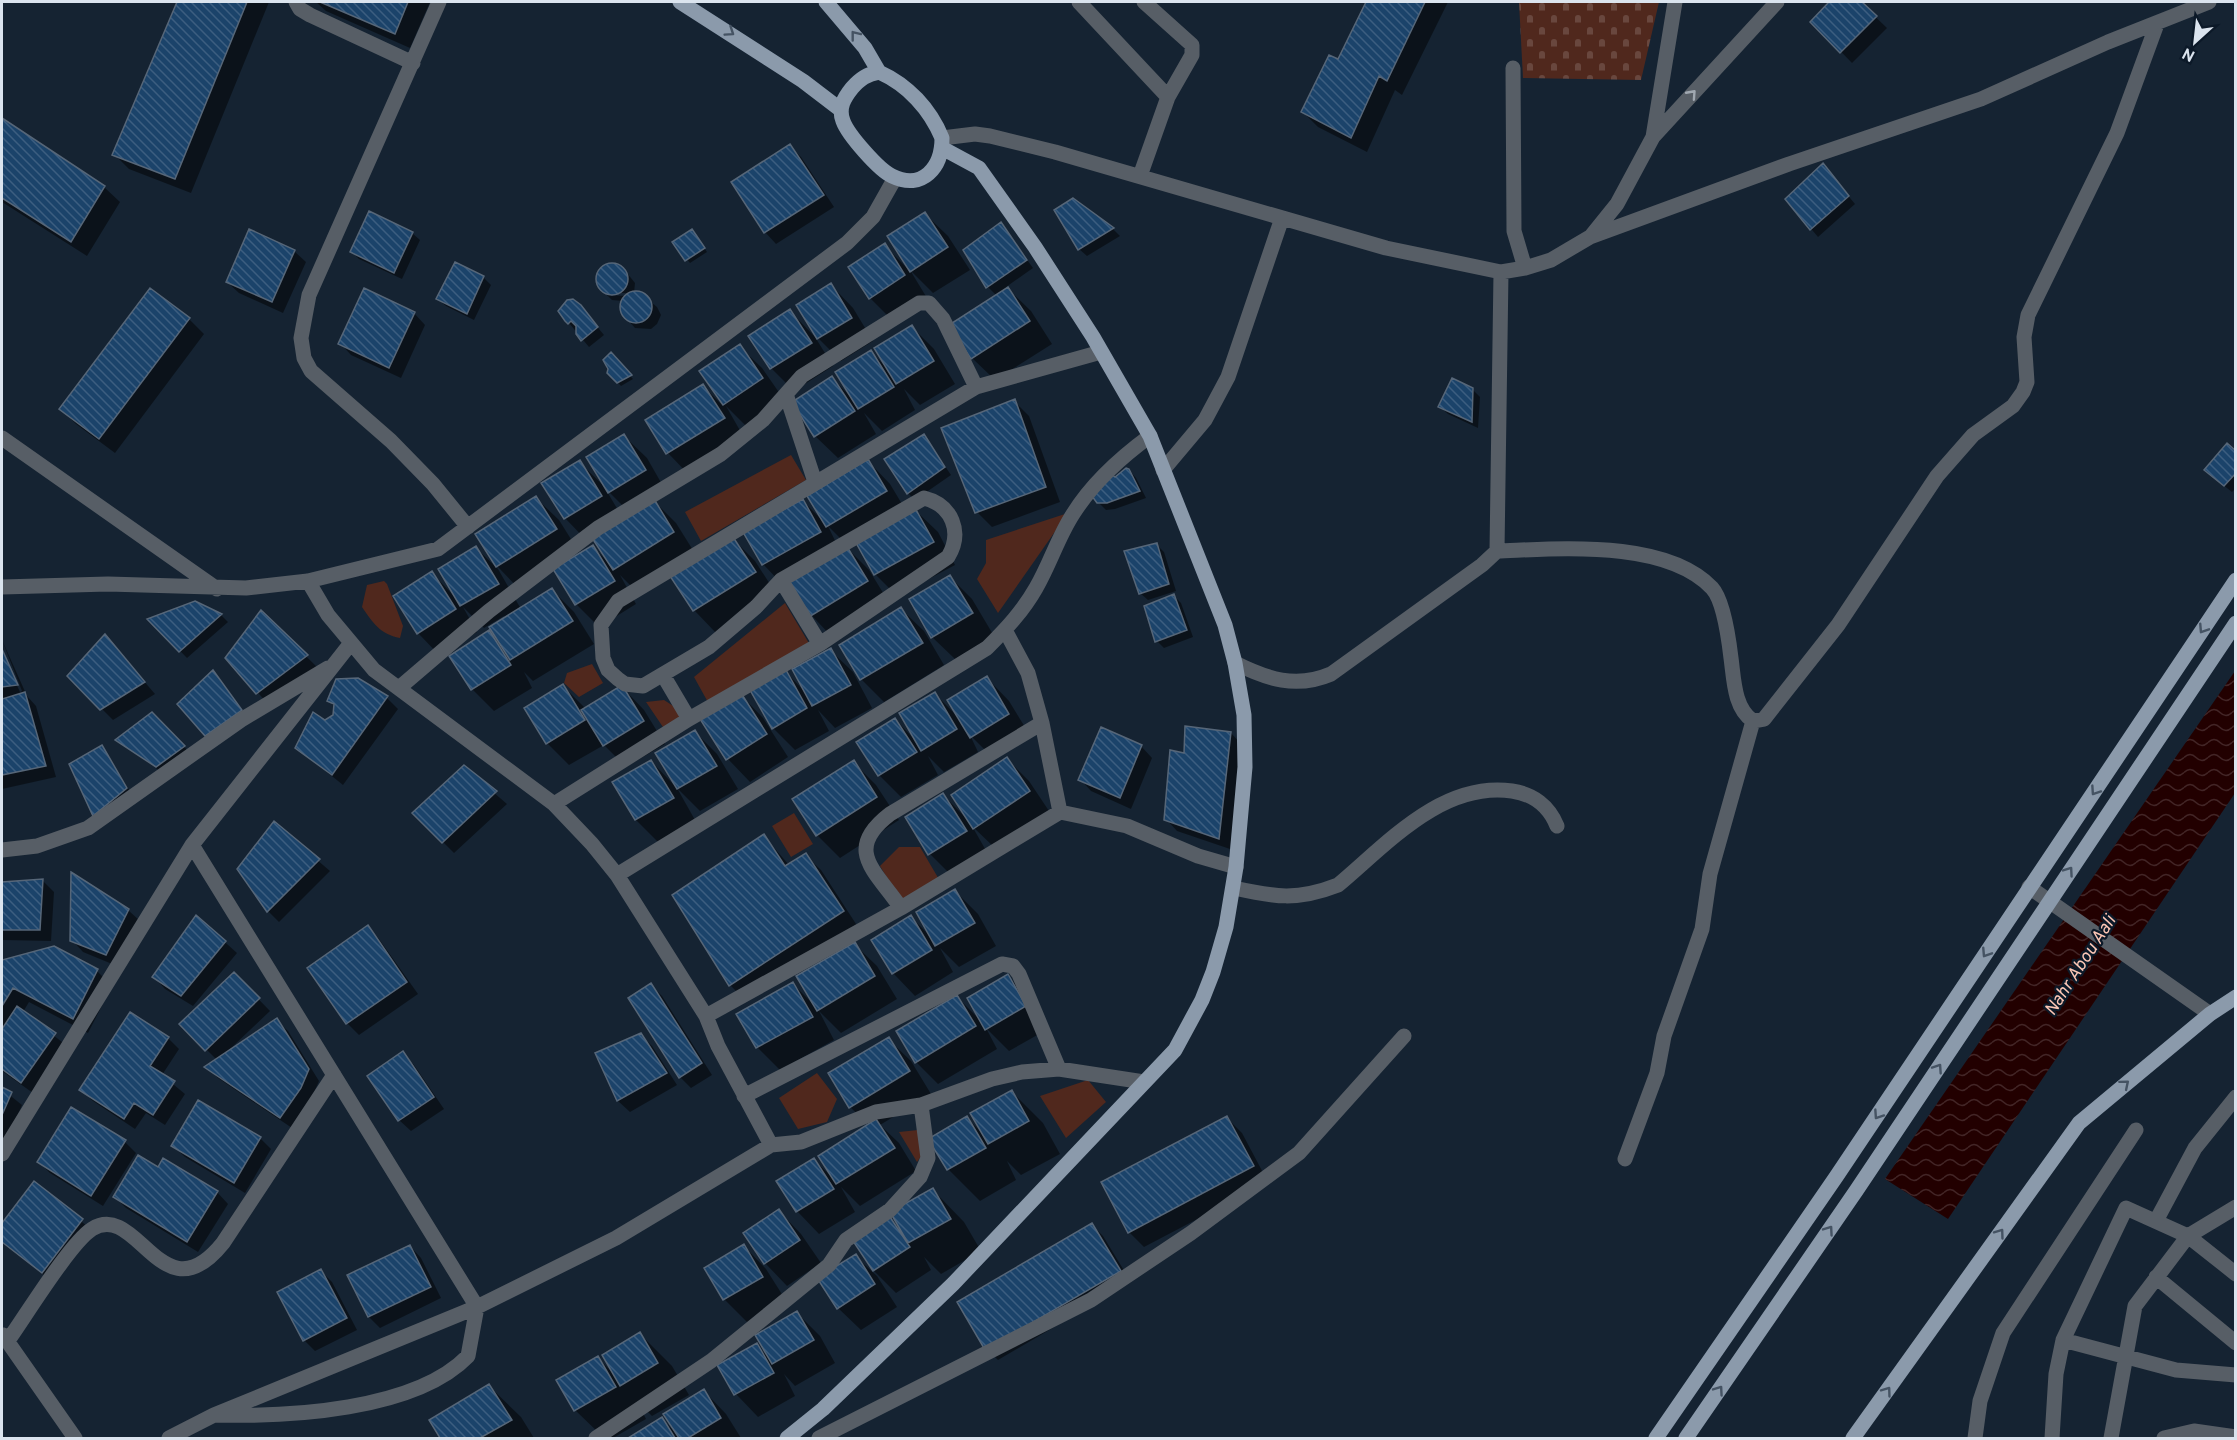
<svg xmlns="http://www.w3.org/2000/svg" width="2237" height="1440" font-family="Overpass,sans-serif">
	<style>
		.cemetery { fill: url(#cemetery-stones) }
		.garden { fill: #50281d }
		.water { fill: url(#water-waves) }
		.shadow { fill: #0007; fill-rule: evenodd }
		.building { fill: url(#building-back-hatch); stroke: #566678; stroke-width: 1.5 }
		.lines { fill: none; stroke-linecap: round; stroke-linejoin: round }
		.minor { stroke: #575e66; stroke-width: 15 }
		.major { stroke: #8b9aab; stroke-width: 15 }
		.oneway { stroke: #455363 }
		.oneway2 { stroke: #a0a8b1 }
		.labels { text-anchor: middle; dominant-baseline: central; stroke-width: 4.5; stroke-linejoin: round; paint-order: stroke }
		.water-label { font-size: 18px; font-style: italic; fill: #fcc6b5; stroke: #0c1928 }
	</style>
	<defs>
		<pattern id="cemetery-stones" width="16" height="16" patternUnits="userSpaceOnUse" patternTransform="scale(1.5)"><rect width="16" height="16" fill="#50281d"/><path d="M2 7V4a2 2 0 0 1 4 0v3zM10 15v-3a2 2 0 0 1 4 0v3z" fill="#69473e"/></pattern>
		<pattern id="water-waves" width="16" height="10" patternUnits="userSpaceOnUse" patternTransform="scale(1.5)"><rect width="16" height="10" fill="#200"/><path d="M0 5q4-4 8 0t8 0" fill="none" stroke="#422526"/></pattern>
		<pattern id="building-back-hatch" width="6" height="6" patternUnits="userSpaceOnUse" patternTransform="scale(1.5)"><rect width="6" height="6" fill="#1b436a"/><path d="M-1 5l2 2M0 0l6 6M5-1l2 2" fill="none" stroke="#3c5e80"/></pattern>
	</defs>
	<rect width="100%" height="100%" fill="#152332"/>
	<path class="cemetery" d="M1519,2H1659L1641,80L1523,78Z"/>
	<path class="garden" d="M791,455L806,480L701,541L685,512Z
		M1068,513L998,613L977,579L986,563V540Z
		M384,581L387,584L403,626L400,638C380,634 373,623 362,607L367,585Z
		M785,603L810,645L709,704L694,677Z
		M592,664L603,683L579,697L564,683L567,673Z
		M664,700L678,709L680,722L667,733L646,702Z
		M794,813L813,844L791,857L772,826Z
		M899,847H920L940,881L902,903L880,866Z
		M817,1073L837,1099L827,1122L798,1129L779,1098Z
		M1088,1080L1106,1102L1066,1138L1040,1096Z
		M918,1130L922,1155L917,1162L899,1132Z"/>
	<path class="water" d="M2235,671V793L1948,1219L1885,1179Z"/>
	<path class="shadow" d="M178,2H269L191,193L129,169L114,154Z
		M316,2H430L410,48L326,11Z
		M1367,2H1448L1402,95L1395,90L1367,152L1318,127L1303,112L1338,61Z
		M1831,2H1860L1887,28L1852,63L1812,22Z
		M2,119L104,187L120,202L87,256L2,202Z
		M790,146L801,157L834,207L776,244L765,232L733,182Z
		M1823,165L1855,204L1818,237L1787,200Z
		M1073,200L1113,229L1120,236L1087,256L1079,249Z
		M925,214L948,236L970,270L933,293L910,270L927,298L892,320L870,298L884,245L908,269Z
		M1001,224L1033,268L1006,287L1031,311L1052,344L995,380L972,358L997,296L988,287L965,251Z
		M412,233L420,240L402,279L359,259L352,252Z
		M695,234L707,252L690,263L674,243Z
		M294,251L306,262L283,313L239,293L227,282Z
		M455,264L484,278L491,285L474,320L446,306L438,299Z
		M605,265H619L627,273L635,283L634,293L639,292L657,307L661,315L657,324L651,329L635,328L628,320L621,308L623,301L612,300L607,295L626,296V293H604L599,285L600,274Z
		M831,285L853,308L873,341L841,361L816,336Z
		M575,300L604,335L589,347L569,323L568,302Z
		M790,311L815,337L833,366L794,391L771,368L751,336Z
		M414,313L425,325L401,378L351,355L340,343Z
		M189,319L204,334L115,453L76,424L61,409Z
		M912,327L934,349L955,384L920,405L904,389L915,410L882,431L864,413L876,434L838,458L815,436L832,378L851,397L871,352L887,368Z
		M739,346L762,368L785,401L747,427L726,406L746,441L690,476L668,453L647,420L703,386L723,406L702,371Z
		M611,355L633,379L621,386L608,372L604,361Z
		M1472,389L1480,397L1478,428L1448,414L1440,407Z
		M1014,401L1029,416L1060,502L992,527L977,512Z
		M924,435L951,475L915,500L908,493Z
		M624,436L647,458L667,493L654,501L676,523L696,555L637,592L620,575L636,604L599,627L576,604L593,547L608,562L593,537L587,541L565,518L579,462L605,487ZM606,490H607L632,515L624,520Z
		M2236,453V488L2232,492L2213,477Z
		M868,461L890,484L908,514L915,510L938,532L955,565L897,596L875,574L858,543L848,549L869,570L890,604L833,638L763,564L803,501L824,522ZM828,526L848,546L840,551Z
		M1129,470L1136,478L1146,498L1115,509L1106,510L1098,502L1116,478Z
		M536,498L559,520L579,552L519,589L498,567L477,535Z
		M733,539L755,561L777,595L716,633L694,610L672,576Z
		M1157,545L1164,552L1176,591L1148,600L1140,593Z
		M476,548L498,569L521,609L552,590L574,612L594,644L533,681L524,672L532,688L494,711L472,689L489,632L499,642L504,616L484,628L463,607L477,632L440,656L418,633L432,573L454,596Z
		M950,577L972,599L994,636L955,659L932,637Z
		M1174,596L1181,603L1193,637L1164,648L1157,641Z
		M194,603L221,615L228,622L187,658L150,620Z
		M901,609L924,631L944,665L884,702L861,679Z
		M261,612L318,668L268,704L227,658Z
		M105,636L155,694L113,720L69,676Z
		M2,640L27,696L36,706L56,777L2,789V653L20,692L22,691Z
		M830,650L853,672L872,708L835,728L818,710L829,731L795,750L773,728L786,672L804,691Z
		M213,672L248,718L214,742L179,704Z
		M987,678L1009,701L1031,737L994,759L970,735L978,752L944,772L928,756L938,775L901,797L879,775L895,719L913,738L935,694L957,716Z
		M357,679L387,698L398,709L343,785L297,748L335,716V707L328,700Z
		M563,686L586,709L622,687L644,710L665,744L626,767L604,745L569,765L547,743Z
		M741,695L763,718L788,757L750,782L728,759L702,720Z
		M152,714L191,754L164,774L117,740Z
		M694,731L717,754L738,789L700,811L677,788L695,820L658,842L636,820L651,761L673,784Z
		M1231,733L1242,745L1230,849L1177,831L1166,819L1185,754Z
		M1141,746L1152,758L1131,809L1091,791L1080,779Z
		M102,747L133,796L94,815Z
		M1007,759L1029,781L1051,814L997,850L972,826L988,854L952,876L930,854L943,795L966,818Z
		M853,762L876,785L899,820L840,858L817,835L794,800Z
		M464,767L507,804L454,853L414,813Z
		M274,823L330,871L279,922L268,911L239,869Z
		M764,836L789,865L805,855L821,870L858,927L746,1001L730,985L674,896Z
		M42,880L54,892L51,941L2,940V883Z
		M955,891L978,914L996,946L959,967L940,948L953,972L915,996L893,973L911,917L932,938Z
		M128,910L140,921L117,966L83,952L72,940Z
		M197,917L237,953L193,1006L165,989L154,977Z
		M368,927L379,939L418,994L359,1035L347,1023L309,968Z
		M854,944L877,966L897,999L841,1033L819,1011L834,1040L780,1070L757,1047L793,984L813,1004Z
		M54,948L97,971L112,986L88,1033L29,1002L23,1012L66,1045L33,1093L2,1071V961Z
		M234,974L270,1011L228,1051L276,1020L288,1031L319,1081L311,1099L292,1128L218,1078L207,1067L217,1060L181,1024Z
		M1008,976L1030,999L1048,1029L1009,1051L986,1028L997,1049L938,1084L916,1062L957,997L981,1021Z
		M651,985L662,996L712,1075L691,1088L680,1077Z
		M641,1035L652,1046L677,1085L630,1112L618,1101L597,1053Z
		M168,1038L179,1049L162,1075L185,1094L165,1125L146,1113L135,1129L93,1101L81,1090Z
		M888,1039L911,1061L931,1094L880,1125L899,1143L916,1171L860,1206L841,1187L855,1212L819,1234L797,1211L814,1160L833,1178L869,1125L850,1107Z
		M403,1053L414,1065L444,1109L411,1131L399,1120Z
		M2,1089L22,1105L2,1150Z
		M1012,1092L1043,1123L1060,1154L1021,1175L1007,1161L1016,1180L980,1201L948,1169L967,1118L983,1134Z
		M1227,1118L1242,1133L1268,1182L1144,1247L1129,1232Z
		M260,1138L271,1149L245,1193L185,1157L173,1146Z
		M125,1142L136,1153L103,1206L50,1173L39,1162Z
		M34,1183L93,1231L54,1283L2,1242V1225Z
		M933,1190L964,1222L981,1251L941,1274L924,1257L931,1270L896,1293L875,1272L855,1241L890,1219L902,1231Z
		M217,1192L228,1204L198,1252L126,1208L115,1197Z
		M779,1211L801,1234L821,1263L787,1286L765,1263Z
		M1092,1225L1103,1236L1131,1282L998,1360L987,1349Z
		M410,1246L421,1258L441,1298L380,1328L369,1317Z
		M744,1246L766,1269L785,1299L747,1322L724,1299Z
		M855,1256L877,1276L897,1307L861,1330L838,1308Z
		M321,1271L332,1282L357,1330L315,1351L304,1340Z
		M797,1313L820,1336L835,1363L795,1386L784,1374L795,1396L758,1417L736,1394L719,1366L756,1345L768,1357Z
		M640,1334L672,1366L689,1395L652,1416L637,1401L646,1419L613,1438H604L575,1410L598,1358L613,1373Z
		M489,1386L521,1417L534,1438H442L431,1421Z
		M704,1391L726,1414L741,1438H631L662,1419L675,1432Z"/>
	<path class="building" d="M177,2H247L175,179L112,155Z
		M320,2H408L395,34Z
		M1366,2H1425L1387,81L1379,76L1351,138L1301,112L1329,55L1338,59Z
		M1829,2H1862L1877,16L1840,53L1810,22Z
		M2,118L105,186L71,242L2,198Z
		M790,144L824,195L764,233L731,182Z
		M1823,163L1849,196L1810,230L1785,199Z
		M1073,198L1114,228L1078,250L1054,210Z
		M369,211L413,232L394,273L350,252Z
		M925,212L948,247L910,272L887,236Z
		M1001,222L1027,260L986,288L963,250Z
		M249,229L295,250L272,302L226,282Z
		M692,229L705,248L685,261L672,242Z
		M885,243L905,275L869,299L848,267Z
		M455,262L484,276L467,314L436,299Z
		M596 279a16 16 0 1 1 32 0a16 16 0 1 1-32 0Z
		M831,283L852,318L817,339L796,305Z
		M1008,287L1030,321L971,359L949,325Z
		M150,288L190,318L99,439L59,409Z
		M364,288L415,312L389,368L338,344Z
		M620 307a16 16 0 1 1 32 0a16 16 0 1 1-32 0Z
		M573,299L581,305L598,327L581,341L576,334V326L571,321L568,324L565,321L558,311L567,300Z
		M790,309L812,343L770,369L748,336Z
		M912,325L934,361L896,384L874,348Z
		M740,344L763,378L723,405L699,371Z
		M871,350L894,387L858,409L835,372Z
		M611,352L632,375L617,383L607,373L608,369L603,360Z
		M832,376L855,411L814,437L792,402Z
		M1452,378L1473,388L1472,422L1438,407Z
		M703,384L725,418L666,454L645,420Z
		M1015,399L1046,487L975,513L941,428Z
		M624,434L646,470L608,493L586,457Z
		M924,434L945,467L907,494L884,459Z
		M2227,443L2236,451V473L2224,486L2204,470Z
		M868,459L887,491L826,527L807,496Z
		M580,460L602,496L564,519L541,483Z
		M1126,468L1129,469L1140,491L1107,503H1097L1092,496L1111,474L1115,477Z
		M536,496L557,529L496,567L475,534Z
		M654,499L674,532L613,570L592,538Z
		M803,499L821,532L762,565L743,532Z
		M915,508L934,542L874,575L855,541Z
		M733,537L756,572L693,611L670,576Z
		M1157,543L1169,584L1139,594L1124,551Z
		M593,545L615,581L575,605L553,569Z
		M846,545L868,581L809,617L788,582Z
		M476,546L499,584L460,606L438,569Z
		M432,571L456,609L417,634L393,596Z
		M950,575L973,613L931,638L909,599Z
		M552,588L573,621L510,660L489,627Z
		M1174,594L1187,630L1155,642L1144,606Z
		M195,601L222,614L179,652L147,619Z
		M901,607L923,643L860,680L839,645Z
		M261,610L308,655L256,694L225,658Z
		M489,630L511,665L471,690L449,656Z
		M105,634L145,682L100,710L67,676Z
		M831,648L851,685L812,706L792,669Z
		M2,649L18,685L2,687Z
		M213,670L242,710L205,736L177,704Z
		M786,670L807,708L772,729L750,690Z
		M987,676L1009,714L970,738L947,700Z
		M358,678L388,696L332,775L295,748L313,712L325,720L333,715L334,704L327,701L336,679Z
		M563,684L585,720L546,744L524,708Z
		M622,685L644,721L603,746L581,710Z
		M25,692L46,766L2,775V699Z
		M935,692L957,729L921,751L899,713Z
		M741,693L767,734L726,760L700,719Z
		M152,712L185,746L156,767L115,740Z
		M895,718L917,752L878,776L856,742Z
		M1185,726L1231,732L1219,839L1164,820L1170,750L1184,753Z
		M1101,727L1142,745L1120,798L1078,780Z
		M695,730L717,766L677,789L655,753Z
		M102,745L127,788L93,816L69,764Z
		M1007,757L1030,791L973,829L951,795Z
		M651,760L674,798L635,820L612,782Z
		M854,760L877,797L816,836L792,799Z
		M464,765L497,791L442,843L412,813Z
		M943,793L967,831L928,855L905,817Z
		M274,821L320,859L267,912L237,869Z
		M764,834L785,866L806,853L844,911L729,986L672,895Z
		M71,872L129,909L106,955L70,941Z
		M43,879L40,930H2V882Z
		M955,889L975,923L935,946L916,912Z
		M196,915L226,941L181,996L152,977Z
		M911,915L932,950L892,974L871,940Z
		M368,925L407,982L346,1024L307,968Z
		M855,942L875,976L817,1011L796,976Z
		M54,946L98,969L73,1019L13,988L2,1006V960Z
		M234,972L260,998L205,1051L179,1024Z
		M1008,974L1026,1006L985,1030L967,998Z
		M793,982L813,1017L756,1048L736,1014Z
		M651,983L702,1063L679,1078L628,998Z
		M957,995L976,1026L915,1063L896,1031Z
		M17,1006L56,1033L21,1083L2,1069V1029Z
		M130,1012L169,1037L150,1066L175,1081L153,1115L134,1103L124,1119L79,1090Z
		M277,1018L309,1069L301,1088L280,1118L204,1067Z
		M641,1033L667,1073L617,1101L595,1053Z
		M889,1037L910,1071L849,1108L828,1073Z
		M403,1051L434,1097L398,1121L367,1076Z
		M2,1087L12,1092L2,1115Z
		M1012,1090L1029,1121L988,1144L970,1113Z
		M198,1100L261,1137L234,1183L171,1146Z
		M71,1107L126,1140L91,1196L37,1162Z
		M967,1116L986,1148L947,1170L928,1139Z
		M1227,1116L1254,1166L1128,1233L1101,1182Z
		M876,1119L895,1148L836,1184L818,1156Z
		M138,1155L158,1167L163,1158L218,1191L187,1242L113,1197Z
		M814,1158L834,1189L796,1212L776,1181Z
		M34,1181L83,1219L42,1273L2,1242V1223Z
		M933,1188L951,1219L908,1243L890,1212Z
		M779,1209L800,1240L764,1264L743,1233Z
		M890,1217L910,1247L873,1271L853,1241Z
		M1092,1223L1121,1271L985,1350L957,1302Z
		M744,1244L763,1277L723,1300L704,1268Z
		M410,1245L431,1287L368,1317L347,1275Z
		M856,1254L875,1284L837,1309L817,1278Z
		M321,1269L347,1318L303,1341L277,1292Z
		M797,1311L814,1340L772,1364L755,1335Z
		M640,1332L658,1363L620,1386L602,1355Z
		M757,1343L774,1373L734,1395L717,1365Z
		M598,1356L616,1387L574,1411L556,1380Z
		M489,1384L512,1420L480,1438H440L429,1420Z
		M704,1389L721,1418L688,1438H679L663,1414Z
		M662,1417L675,1438H628Z"/>
	<g class="lines">
		<path class="minor" d="M296,2L300,9L310,15L413,63
			M439,2L309,295L301,338L304,358L311,371L391,441L433,484L468,527
			M1079,2L1168,97L1140,176
			M1144,2L1192,45V55L1168,97
			M1513,68L1514,231L1525,268
			M1653,137L1675,2
			M942,138L975,134L990,136L1055,152L1386,248L1501,272L1525,268L1551,260L1590,237L1789,164L1981,99L2108,42L2209,2
			M1592,235L1617,204L1653,137L1777,2
			M976,387L1101,352
			M786,394L815,482
			M2,438L217,589
			M1163,470L1205,420L1228,377L1282,218
			M1497,551C1559,549 1665,539 1712,588C1724,601 1729,641 1731,658C1734,680 1734,708 1753,721L1764,719L1838,625L1937,476L1973,435L2013,406L2023,392L2027,382L2024,337L2028,315L2117,133L2157,24
			M781,580L820,644
			M308,581L328,615L374,670L554,804L592,844L617,875L706,1016L718,1046L771,1145
			M2,587L108,584L246,588L308,581L438,549L847,243L873,217L895,178
			M1005,630L1028,673L1042,723L1060,812L1127,826L1198,856L1236,867
			M1235,663C1267,679 1296,689 1331,674L1482,565L1497,551L1501,272
			M663,675L689,719
			M399,688L489,611L598,528L721,454L763,420L802,376L919,303H929L943,319L976,387L618,601L601,625L603,658L608,670L618,679L625,684L643,686L709,647L756,607L781,580L924,498C952,505 963,532 948,557L820,644L689,719L554,804
			M2,850L37,846L88,828L241,720L328,668
			M617,875L987,648C1006,629 1023,611 1036,588C1050,564 1058,537 1073,514C1093,482 1120,458 1150,436
			M2029,887L2210,1014
			M1234,888C1275,897 1297,901 1338,885C1387,844 1442,781 1512,791C1533,794 1549,806 1557,826
			M901,908C875,870 843,850 890,814L1042,723
			M706,1016L901,908L1060,812
			M744,1096L1002,964L1013,966L1019,974L1059,1069
			M2,1154L192,845L351,643
			M1625,1159L1657,1073L1664,1036L1702,929L1710,874L1753,721
			M2156,1221L2195,1148L2236,1097
			M2156,1277L2236,1343
			M3,1335L75,1438
			M2063,1340L2176,1370L2236,1375
			M7,1342C25,1317 70,1243 92,1229C138,1200 162,1319 223,1243L334,1075
			M214,1415C287,1417 415,1411 468,1356L477,1307L616,1238L771,1145L801,1142L876,1112L921,1105L992,1079L1022,1072L1059,1069L1144,1082
			M169,1438L214,1415L477,1307L192,845
			M596,1438L711,1361L829,1265L846,1240L890,1210L920,1177L928,1158L921,1105
			M819,1438L1091,1300L1191,1233L1299,1153L1404,1036
			M1975,1438L1980,1401L2003,1333L2136,1130
			M2052,1438L2056,1374L2063,1340L2126,1208L2188,1236L2236,1274
			M2111,1438L2135,1306L2188,1236L2236,1207
			M2164,1438L2194,1431L2236,1437"/>
		<path class="major" d="M680,2L803,81L841,110
			M826,2L865,48L879,72
			M879,72C908,85 930,109 942,138C942,167 923,191 892,176C879,170 848,135 843,121C838,108 844,98 852,88C860,79 867,74 879,72Z
			M787,1438L823,1409L953,1284L1175,1050L1202,1000L1213,972L1226,927L1236,867L1245,767L1244,715L1235,663L1225,625L1150,436L1093,337L1035,247L979,168L942,148
			M1656,1438L1836,1177L2236,580
			M1686,1438L1856,1191L2236,623
			M1853,1438L2079,1123L2210,1014L2236,997"/>
	</g>
	<defs><path id="oneway-chevron" d="M-2-3.5L2.5 0L-2 3.5" fill="none" stroke-width="1.6" stroke-linecap="round" stroke-linejoin="round" transform="scale(1.5)"/></defs>
	<g class="oneway">
		<use href="#oneway-chevron" transform="translate(730 32) rotate(34)"/>
		<use href="#oneway-chevron" transform="translate(855 35) rotate(-128)"/>
		<use href="#oneway-chevron" transform="translate(2203 629) rotate(123)"/>
		<use href="#oneway-chevron" transform="translate(2095 791) rotate(124)"/>
		<use href="#oneway-chevron" transform="translate(2069 871) rotate(-55)"/>
		<use href="#oneway-chevron" transform="translate(1986 953) rotate(123)"/>
		<use href="#oneway-chevron" transform="translate(1938 1068) rotate(-56)"/>
		<use href="#oneway-chevron" transform="translate(2125 1084) rotate(-40)"/>
		<use href="#oneway-chevron" transform="translate(1878 1115) rotate(124)"/>
		<use href="#oneway-chevron" transform="translate(1829 1230) rotate(-55)"/>
		<use href="#oneway-chevron" transform="translate(2000 1233) rotate(-54)"/>
		<use href="#oneway-chevron" transform="translate(1719 1390) rotate(-55)"/>
		<use href="#oneway-chevron" transform="translate(1887 1391) rotate(-54)"/>
	</g>
	<use class="oneway2" href="#oneway-chevron" transform="translate(1692 94) rotate(-48)"/>
	<g class="labels">
		<g class="water-label">
			<text transform="translate(2081 966) rotate(-57)">Nahr Abou Aali</text>
		</g>
	</g>
	<rect width="2237" height="1440" fill="none" stroke="#dbe4ee" stroke-width="6"/>
	<g transform="translate(2195 42) rotate(207)" stroke="#0c1928" stroke-width="4.5" paint-order="stroke">
	<path d="M0-4.5L10 22L0 15L-10 22Z" fill="#dbe4ee"/>
	<text y="-9" font-size="16" font-weight="bold" text-anchor="middle" fill="#dbe4ee">N</text>
	</g>
</svg>
